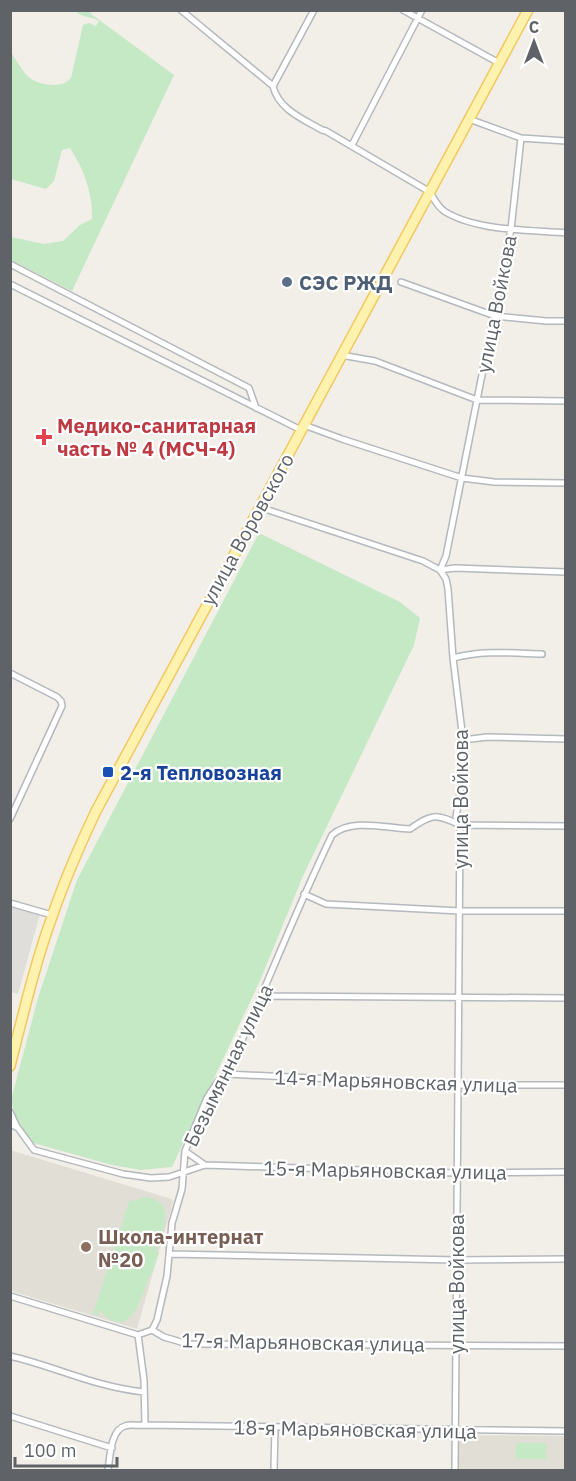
<svg xmlns="http://www.w3.org/2000/svg" width="576" height="1481" font-family="'IBM Plex Sans',sans-serif">
	<style>
		.industrial { fill: #e0deda }
		.education { fill: #e1ded6 }
		.green { fill: #c5e8c5 }
		.lines { fill: none; stroke-linecap: round; stroke-linejoin: round }
		.minor-casing { stroke: #b5b8bc; stroke-width: 8 }
		.primary-casing { stroke: #f2c960; stroke-width: 12 }
		.minor { stroke: #fff; stroke-width: 5 }
		.primary { stroke: #fff2af; stroke-width: 9 }
		.service-dot { fill: #5c6f8a; stroke: #fff; stroke-width: 2 }
		.health-dot { fill: #e0444e; stroke: #fff; stroke-width: 2 }
		.transit-dot { fill: #1a4fb4; stroke: #fff; stroke-width: 2 }
		.education-dot { fill: #8d6e63; stroke: #fff; stroke-width: 2 }
		.labels { text-anchor: middle; dominant-baseline: central; stroke-width: 4.5; stroke-linejoin: round; paint-order: stroke }
		.service-label { font-size: 20px; font-weight: bold; fill: #4e5e75; stroke: #fff; text-anchor: start }
		.street-label { font-size: 20px; fill: #5f6368; stroke: #fff }
		.health-label { font-size: 20px; font-weight: bold; fill: #be3a42; stroke: #fff; text-anchor: start }
		.transit-label { font-size: 20px; font-weight: bold; fill: #164399; stroke: #fff; text-anchor: start }
		.education-label { font-size: 20px; font-weight: bold; fill: #785e54; stroke: #fff; text-anchor: start }
	</style>
	<rect width="100%" height="100%" fill="#f1efe8"/>
	<path class="industrial" d="M11,907L40,914L18,994L11,992Z"/>
	<path class="education" d="M10,1150L172,1199L173,1202L137,1329L11,1291Z
		M459,1435L562,1436L565,1437V1470H459Z"/>
	<path class="green" d="M75,11H90L91,14L174,75L72,291L11,260V237L44,244L63,241L80,225L92,219C93,194 84,169 70,148L62,150L54,181L46,189L11,179L10,51C24,71 26,84 54,85C61,85 66,83 71,78L83,25L89,23L96,26L99,21C91,16 82,18 75,11Z
		M259,533L400,602L420,618L414,645L303,876L259,983L172,1167L141,1170L112,1165L30,1142L15,1114L11,1100L38,998L77,880Z
		M144,1197C178,1201 163,1231 156,1252L159,1253L151,1276H149C142,1297 129,1345 100,1310L98,1316L93,1314L130,1199L134,1201Z
		M516,1443H546V1459H516Z"/>
	<g class="lines">
		<g class="minor-casing">
			<path id="minor" d="M181,10L273,86C278,109 303,119 322,130L326,131L430,192C434,199 437,206 444,211C475,231 530,230 566,233
				M403,10L499,63
				M273,86L314,10
				M469,119L521,138L566,141
				M352,145L422,10
				M10,264L249,388L256,408
				M401,282L495,316L546,321H566
				M10,284L301,430
				M341,355L375,361L477,400L566,401
				M304,425L342,439L462,478L494,482L566,483
				M259,507L423,561L440,570L455,568L566,572
				M440,570L446,579L448,589L453,658L463,740L460,792L456,817L460,825L455,1470
				M440,570L446,556L511,229L521,138
				M453,658C483,650 511,653 542,654
				M10,673L57,697L61,701L62,706L10,819
				M463,740L487,737L566,739
				M304,894L326,904L460,911H566
				M10,903L52,915
				M263,996L566,998
				M227,1074L458,1085H566
				M10,1112L17,1127
				M10,1124L18,1128L34,1150L123,1174L151,1178L169,1177L205,1165L456,1173L566,1172
				M185,1151L205,1165
				M170,1254L457,1260L566,1259
				M10,1296L138,1335
				M152,1330L164,1337L188,1344L566,1346
				M10,1356C57,1367 95,1387 144,1392
				M10,1416L112,1448
				M145,1425L566,1431
				M108,1470C110,1459 110,1430 125,1426C130,1424 139,1426 145,1425L144,1380L138,1335L152,1330L157,1320L167,1276L172,1223L182,1189L185,1151L207,1098L218,1081L227,1074C263,995 294,914 332,835C351,818 386,828 410,829C432,814 435,813 460,825L566,826
				M274,1470L275,1427"/>
		</g>
		<g class="primary-casing">
			<path id="primary" d="M10,1066C23,1015 35,963 53,914C65,879 80,845 96,811L528,10"/>
		</g>
		<use href="#minor" class="minor"/>
		<use href="#primary" class="primary"/>
	</g>
	<circle class="service-dot" cx="287" cy="282" r="6"/>
	<path class="health-dot" d="M41 428h6v6h6v6h-6v6h-6v-6h-6v-6h6z"/>
	<rect class="transit-dot" x="102" y="766" width="12" height="12" rx="3"/>
	<circle class="education-dot" cx="86" cy="1247" r="6"/>
	<g class="labels">
		<g class="service-label">
			<text x="299" y="282">СЭС РЖД</text>
		</g>
		<g class="street-label">
			<text transform="translate(496 304) rotate(-79)">улица Войкова</text>
			<text transform="translate(247 529) rotate(-61)">улица Воровского</text>
			<text transform="translate(460 799) rotate(-90)">улица Войкова</text>
			<text transform="translate(228 1065) rotate(-64)">Безымянная улица</text>
			<text transform="translate(396 1081) rotate(2)">14-я Марьяновская улица</text>
			<text transform="translate(385 1170) rotate(1)">15-я Марьяновская улица</text>
			<text transform="translate(456 1284) rotate(-90)">улица Войкова</text>
			<text transform="translate(303 1342) rotate(1)">17-я Марьяновская улица</text>
			<text transform="translate(355 1429) rotate(1)">18-я Марьяновская улица</text>
		</g>
		<g class="health-label">
			<text x="57" y="425">Медико-санитарная<tspan x="57" dy="23">часть № 4 (МСЧ-4)</tspan></text>
		</g>
		<g class="transit-label">
			<text x="120" y="772">2-я Тепловозная</text>
		</g>
		<g class="education-label">
			<text x="98" y="1236">Школа-интернат<tspan x="98" dy="23">№20</tspan></text>
		</g>
	</g>
	<rect width="576" height="1481" fill="none" stroke="#5f6368" stroke-width="24"/>
	<g transform="translate(534 42)" stroke="#ffffff" stroke-width="4.5" paint-order="stroke">
	<path d="M0-4.5L10 22L0 15L-10 22Z" fill="#5f6368"/>
	<text y="-9" font-size="16" font-weight="bold" text-anchor="middle" fill="#5f6368">С</text>
	</g>
	<path d="M15 1457v9h102v-9" fill="none" stroke="#5f6368" stroke-width="3"/>
	<text x="24" y="1457" font-size="18" fill="#5f6368" stroke="#ffffff" stroke-width="4.5" paint-order="stroke">100 m</text>
</svg>
